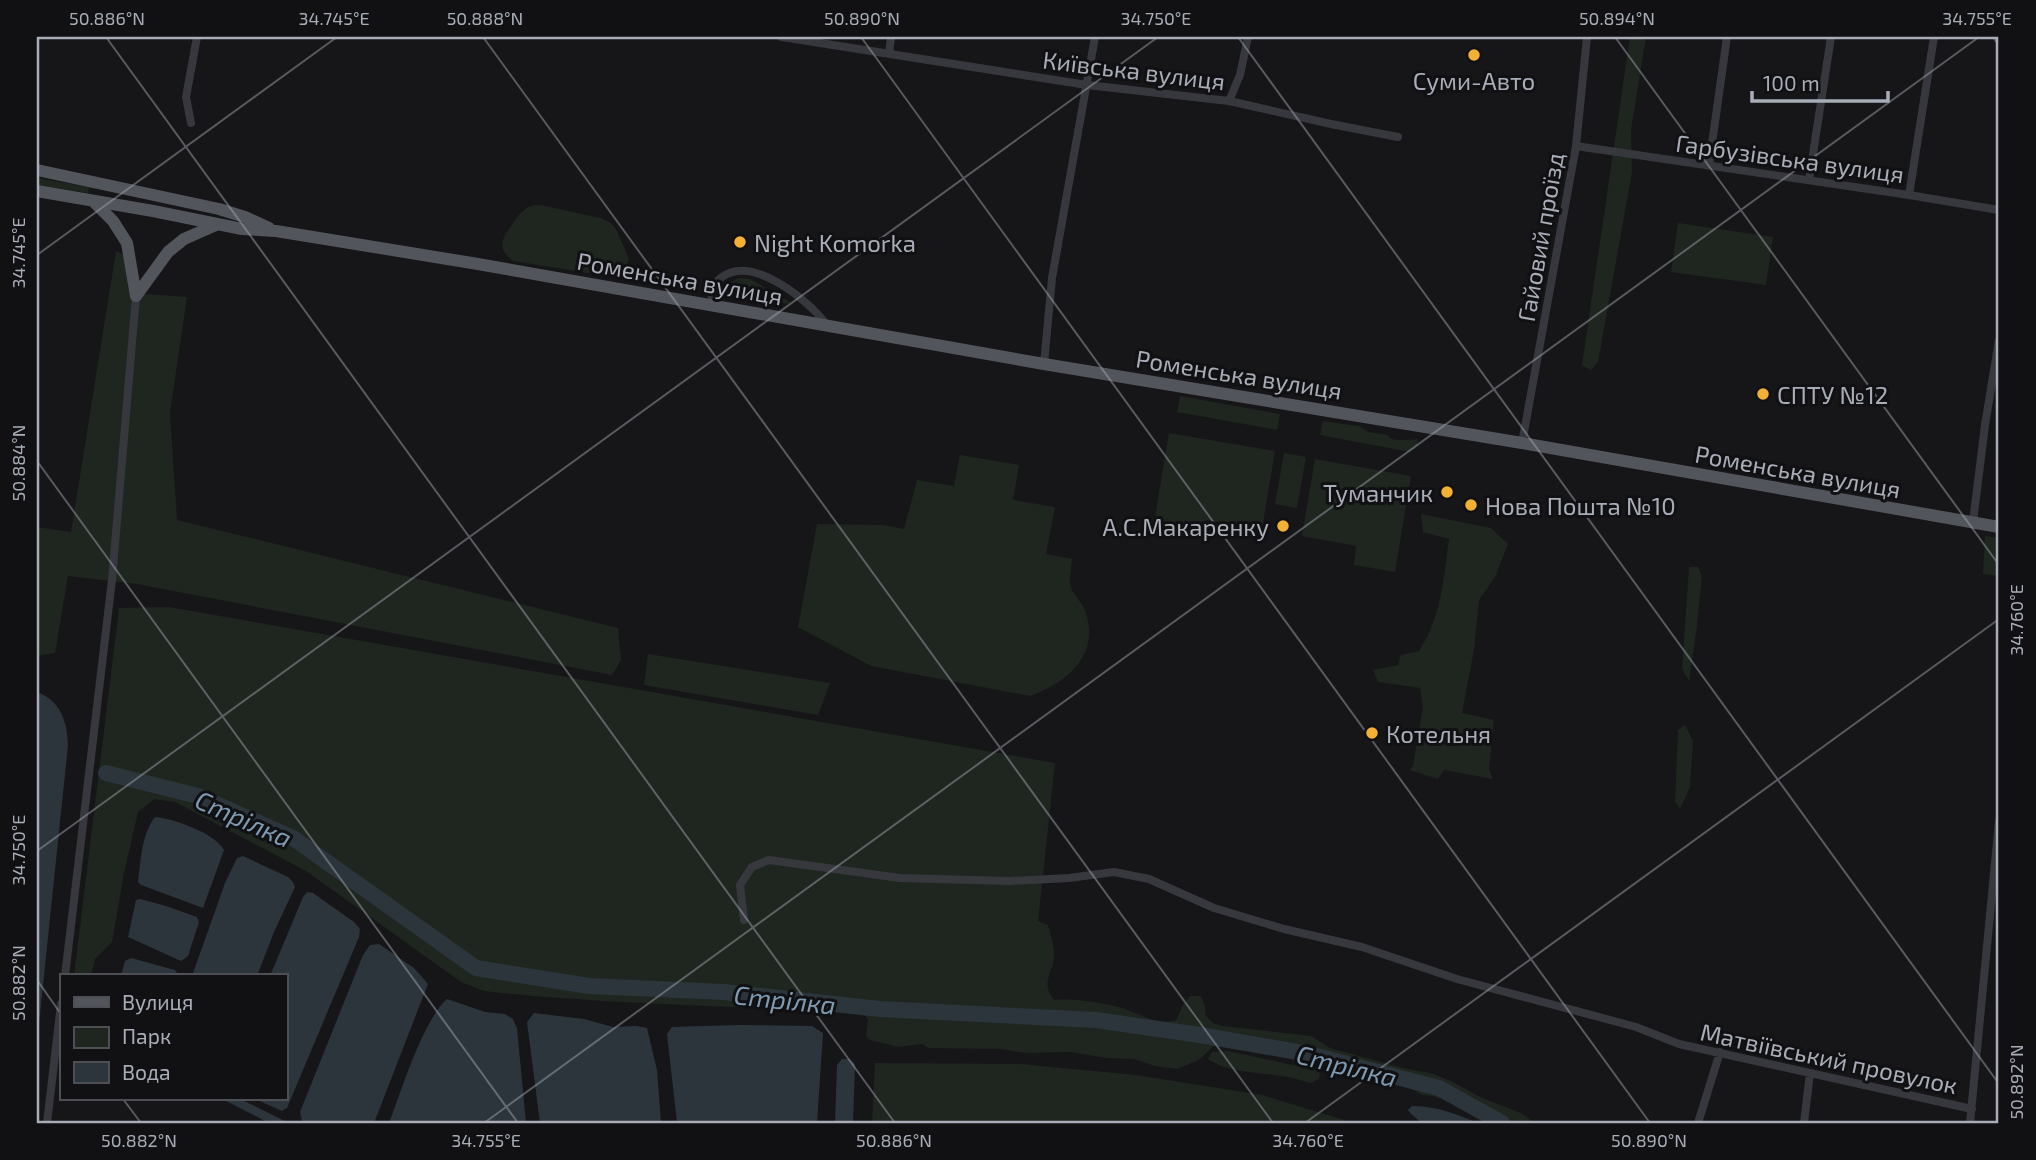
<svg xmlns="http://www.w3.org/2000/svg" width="2036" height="1160" font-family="'Exo 2',sans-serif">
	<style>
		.green { fill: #1e261f }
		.water { fill: #2c353c }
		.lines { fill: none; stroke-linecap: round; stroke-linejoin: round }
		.river { stroke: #2c353c; stroke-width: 16 }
		.street { stroke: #37383d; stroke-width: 8 }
		.primary { stroke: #53555c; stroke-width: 12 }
		.ticks { fill: none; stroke: #a8adb8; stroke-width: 2; stroke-opacity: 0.45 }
		.poi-dot { fill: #f2b134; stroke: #111113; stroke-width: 2.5 }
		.labels { text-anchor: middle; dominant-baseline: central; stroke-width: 6; stroke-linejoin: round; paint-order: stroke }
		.street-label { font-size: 24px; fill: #a8adb8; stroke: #111113 }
		.poi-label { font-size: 24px; fill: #a8adb8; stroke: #111113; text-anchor: start }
		.water-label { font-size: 26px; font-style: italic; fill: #7f9bb3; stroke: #111113 }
		.neatline { fill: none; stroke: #a8adb8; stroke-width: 2.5 }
		.ticks-label { font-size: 18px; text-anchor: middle; fill: #a8adb8 }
	</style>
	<rect width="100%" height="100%" fill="#161618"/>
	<path class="green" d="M1630,37H1646L1631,130L1632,172L1598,362L1591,370L1582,365Z
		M37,178L89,187L88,193L37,185Z
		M540,205L601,218L611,223L616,229L629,259L625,272L613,277L513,261C495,248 503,237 513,223C521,212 526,205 540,205Z
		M1678,223L1773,237L1766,285L1671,272Z
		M116,251L128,257L132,293L187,297L170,413L177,520L618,628L621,660L612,675L137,584L68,576L55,653L37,656V572H40L37,571V527L71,532Z
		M741,278L750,279L790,302L789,304L726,293C726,284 732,280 741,278Z
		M1180,396L1280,414L1277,430L1177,412Z
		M1323,421L1359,426L1368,432L1387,435C1393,443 1405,439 1414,440L1417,438L1418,446L1410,452L1320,435Z
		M1169,433L1275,451L1262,529L1206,520L1202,538L1153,529Z
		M1284,453L1306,457L1297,508L1275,504Z
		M960,455L1019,465L1013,500L1055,507L1046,554L1072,559C1072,567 1068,579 1071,587C1073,595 1082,602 1085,610C1101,655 1068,682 1030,696L871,666L798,627L817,524L884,525L904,529L917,480L954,486Z
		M1315,459L1411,476L1395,572L1354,565L1356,546L1302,536Z
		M1421,514L1491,528L1508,544L1495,577L1479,600L1474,650L1462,713L1494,720L1489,769L1493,779L1444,770L1438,779L1410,770L1413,765L1423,707L1420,688L1378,682L1373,670L1398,665L1401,655L1419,651C1442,615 1443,581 1449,539L1423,532Z
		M1985,536L1999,538V576L1983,574Z
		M1689,567H1698L1702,576L1696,633L1689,681L1682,669Z
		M169,607L1055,763L1038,921L1048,925C1050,934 1054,944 1054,953C1055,972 1039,981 1054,1000C1074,998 1106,1003 1125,1009C1143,1015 1157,1026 1176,1020L1183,1005L1190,996H1201L1205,1006L1206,1016L1213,1023L1223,1026L1311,1036L1330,1048L1403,1068L1430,1073L1451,1081L1480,1097L1523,1114L1534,1123H1496L1458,1105L1433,1096L1422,1095L1396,1080L1377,1077L1372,1074L1351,1069L1341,1064L1320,1057L1302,1055L1292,1050L1271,1054L1215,1045L1199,1060L1177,1069L1155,1066L1134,1059L1107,1058L1070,1052L1026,1053L1002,1049L929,1048L922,1044L898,1047L870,1040L866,1036L868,1019L863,1013C737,1006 610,1005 484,991L461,982L306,871L175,802L154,799L138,812L124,873L112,942L95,959L91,976H74L119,608Z
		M648,654L830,683L818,715L644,685Z
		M1685,725L1693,741L1690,787L1680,809L1675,801L1678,730Z
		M1228,1051L1316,1070L1320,1073L1319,1079L1310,1083C1302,1081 1295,1078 1287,1077C1263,1072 1229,1074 1208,1059L1212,1052Z
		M875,1063L1020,1064L1136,1075L1262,1095L1344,1120L1346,1123H872Z"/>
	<path class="water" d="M37,692C61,701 67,721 68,745L37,1043Z
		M155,817C174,819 215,833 224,850L203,908L141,885L138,882C141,861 141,835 155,817Z
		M243,856L288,877L293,882L295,887L274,932L257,976H192L225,883L237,858Z
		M307,892L313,893L354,922L360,929L359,937L287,1108L282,1111L255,1099H285V976H270L303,897Z
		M140,899L166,906L197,917L199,922L188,956L181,961L128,937L136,900Z
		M379,944L414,968L428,984L374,1123H306L302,1121L300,1112L363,955L370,945Z
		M131,958L175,970L179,976H121L125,961Z
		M447,999L485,1012L505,1014L513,1019L517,1028L526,1123H389C401,1092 423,1020 447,999Z
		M534,1013L584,1019L613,1027L636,1026L647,1028L657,1070L661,1123H540L527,1022Z
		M738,1025L812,1026L823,1033L817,1123H677L667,1034L672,1027Z
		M842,1059H850L855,1064L853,1123H835L837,1065Z
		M222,1099H240L289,1123H269Z
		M1412,1106C1437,1106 1456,1114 1478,1123H1422L1411,1114L1408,1110Z"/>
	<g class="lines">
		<path class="river" d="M106,773L198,796L293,838L476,968L589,986L724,992L880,1009L1096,1020L1200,1035L1309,1054L1439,1088L1502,1123"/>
		<path class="street" d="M782,37L1087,85L1229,101L1331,124L1398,137
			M889,54L891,37
			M1229,101L1240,75L1248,37
			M191,123L186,97L197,37
			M1576,146L1909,195L1999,210
			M1709,165L1727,37
			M1809,180L1831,37
			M1909,195L1934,37
			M712,305C711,292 711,285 722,277C753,254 809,301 827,325
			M1044,364L1052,278L1095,37
			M1522,443L1576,146L1587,37
			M1973,522L1985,425L1999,340
			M744,920L740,885L752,867L769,860L900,878L1010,881L1069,878L1114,872L1149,879L1214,908L1284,929L1362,947L1457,979L1636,1027L1679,1044L1972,1109
			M65,976L112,580L136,296
			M47,1123L61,1004
			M1698,1123L1720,1052
			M1804,1123L1810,1073
			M1970,1123L1999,821"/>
		<path class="primary" d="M37,170L219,209L245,217L269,228
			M37,191L153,211L242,229L276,231L472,263L1044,364L1522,443L1999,527
			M94,202L113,221L127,243L136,296
			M136,296L168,252L184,239L218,224"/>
	</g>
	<path class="ticks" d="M106,37L895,1123M483,37L1273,1123M861,37L1650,1123M1238,37L1999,1084M1615,37L1999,565M1993,37L1999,46M37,255L337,37M37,461L518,1123M37,851L1158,37M37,980L61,1014M123,1099L141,1123M484,1123L1979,37M1305,1123L1999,619"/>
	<g class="poi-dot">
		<circle cx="1474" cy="55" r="7"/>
		<circle cx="740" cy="242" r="7"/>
		<circle cx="1763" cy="394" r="7"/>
		<circle cx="1447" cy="492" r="7"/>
		<circle cx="1471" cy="505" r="7"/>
		<circle cx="1283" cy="526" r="7"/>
		<circle cx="1372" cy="733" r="7"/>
	</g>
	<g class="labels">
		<g class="street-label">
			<text transform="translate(1134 70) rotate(7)">Київська вулиця</text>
			<text transform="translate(1790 158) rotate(8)">Гарбузівська вулиця</text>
			<text transform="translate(1540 237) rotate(-80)">Гайовий проїзд</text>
			<text transform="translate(680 278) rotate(10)">Роменська вулиця</text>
			<text transform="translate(1239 374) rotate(9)">Роменська вулиця</text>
			<text transform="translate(1798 471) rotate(10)">Роменська вулиця</text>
			<text transform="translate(1829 1058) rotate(12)">Матвіївський провулок</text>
		</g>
		<g class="poi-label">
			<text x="1474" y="80" text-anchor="middle">Суми-Авто</text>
			<text x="754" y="242">Night Komorka</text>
			<text x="1777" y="394">СПТУ №12</text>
			<text x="1433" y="492" text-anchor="end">Туманчик</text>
			<text x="1485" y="505">Нова Пошта №10</text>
			<text x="1269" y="526" text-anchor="end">А.С.Макаренку</text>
			<text x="1386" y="733">Котельня</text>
		</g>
		<g class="water-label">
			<text transform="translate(244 818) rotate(24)">Стрілка</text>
			<text transform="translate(785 999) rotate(6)">Стрілка</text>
			<text transform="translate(1347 1065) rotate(14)">Стрілка</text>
		</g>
	</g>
	<rect width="2036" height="1160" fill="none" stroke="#111113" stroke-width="77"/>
	<rect x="60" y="974" width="228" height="126" fill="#111113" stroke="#4d4f55" stroke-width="2"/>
	<rect x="74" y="997" width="35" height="10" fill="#53555c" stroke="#4d4f55" stroke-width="2"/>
	<text x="122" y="1010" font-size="21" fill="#a8adb8">Вулиця</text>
	<rect x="74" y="1027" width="35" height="21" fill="#1e261f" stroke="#4d4f55" stroke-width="2"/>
	<text x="122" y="1044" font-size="21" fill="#a8adb8">Парк</text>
	<rect x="74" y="1062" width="35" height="21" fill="#2c353c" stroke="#4d4f55" stroke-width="2"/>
	<text x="122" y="1080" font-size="21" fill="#a8adb8">Вода</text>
	<path d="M1752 91v10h136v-10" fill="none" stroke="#a8adb8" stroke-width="3.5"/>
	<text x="1763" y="91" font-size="21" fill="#a8adb8" stroke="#111113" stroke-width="5" paint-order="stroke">100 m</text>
	<rect x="38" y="38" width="1959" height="1084" class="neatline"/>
	<g class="ticks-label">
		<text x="107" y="25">50.886°N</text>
		<text x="334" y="25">34.745°E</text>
		<text x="485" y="25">50.888°N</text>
		<text x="862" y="25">50.890°N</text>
		<text x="1156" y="25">34.750°E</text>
		<text x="1617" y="25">50.894°N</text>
		<text x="1977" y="25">34.755°E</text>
		<text transform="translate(19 253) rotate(-90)" y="6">34.745°E</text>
		<text transform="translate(19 463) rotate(-90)" y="6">50.884°N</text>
		<text transform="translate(2017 620) rotate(-90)" y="6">34.760°E</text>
		<text transform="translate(19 850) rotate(-90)" y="6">34.750°E</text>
		<text transform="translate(19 983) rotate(-90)" y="6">50.882°N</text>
		<text transform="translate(2017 1082) rotate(-90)" y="6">50.892°N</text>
		<text x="139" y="1147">50.882°N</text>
		<text x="486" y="1147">34.755°E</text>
		<text x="894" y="1147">50.886°N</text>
		<text x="1308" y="1147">34.760°E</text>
		<text x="1649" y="1147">50.890°N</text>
	</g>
</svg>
